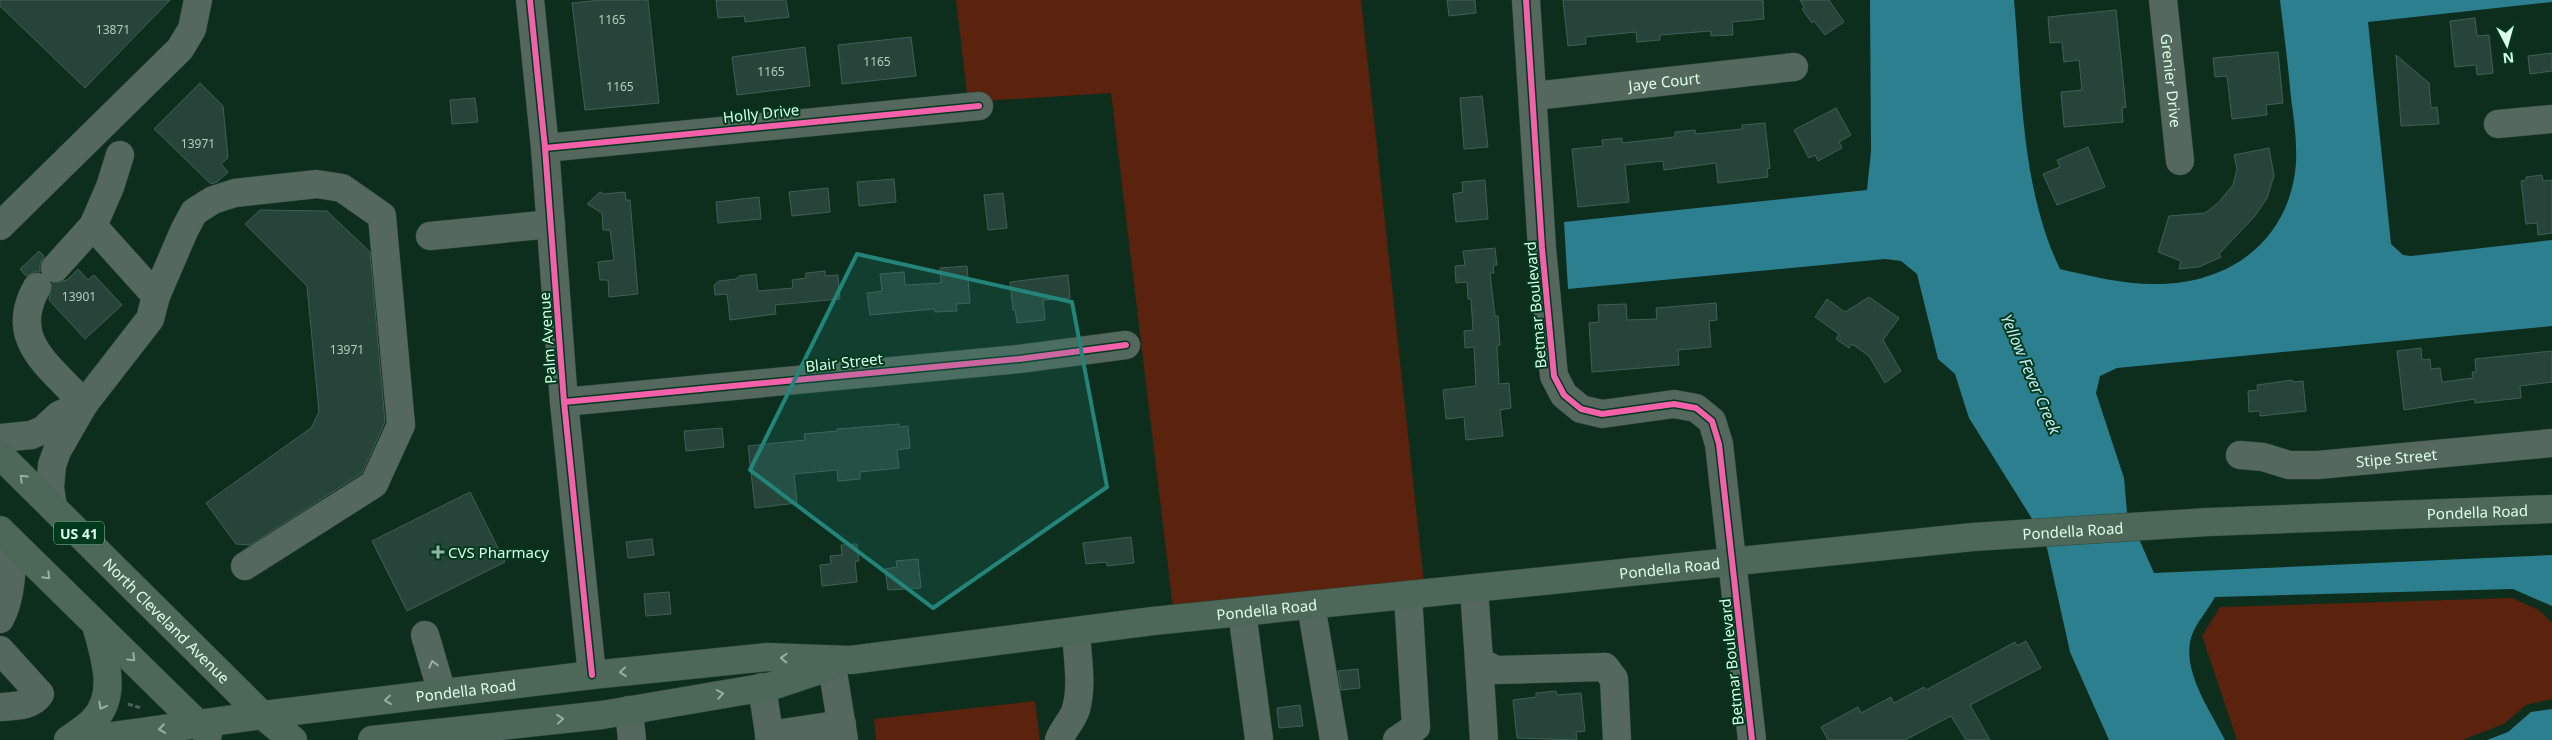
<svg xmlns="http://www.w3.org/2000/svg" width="2552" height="740" font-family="'Noto Sans',sans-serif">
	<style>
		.green { fill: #5b220e }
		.water { fill: #2c7f8f }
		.building { fill: #264439; stroke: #406055 }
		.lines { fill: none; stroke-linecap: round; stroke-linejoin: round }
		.minor-casing { stroke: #2c4839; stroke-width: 29 }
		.major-casing { stroke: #2c4839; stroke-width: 29 }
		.path { stroke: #4f6358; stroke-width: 3; stroke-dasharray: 5 2.5; stroke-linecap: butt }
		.minor { stroke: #55685d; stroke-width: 28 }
		.major { stroke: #4d6758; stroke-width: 28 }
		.cycleway-casing { stroke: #003a1e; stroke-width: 9 }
		.cycleway { stroke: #f560ab; stroke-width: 6 }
		.oneway { stroke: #94b2a0 }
		.oneway2 { stroke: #98b3a2 }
		.marked { fill: #23847a; fill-opacity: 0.2; stroke: #23847a; stroke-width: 4; stroke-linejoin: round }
		.poi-dot { fill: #93b5a0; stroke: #003a1e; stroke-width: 2 }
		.labels { text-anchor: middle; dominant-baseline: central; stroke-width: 4; stroke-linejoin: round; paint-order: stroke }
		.number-label { font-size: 12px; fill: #aed0bc }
		.shield { fill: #003a1e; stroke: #99c3ab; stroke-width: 1 }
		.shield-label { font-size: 14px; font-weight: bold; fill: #dbfee7 }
		.street-label { font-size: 15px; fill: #dbfee7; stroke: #003a1e }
		.poi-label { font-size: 15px; fill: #dbfee7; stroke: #003a1e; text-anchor: start }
		.water-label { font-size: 16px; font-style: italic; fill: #cbebf3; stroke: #003a1e }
	</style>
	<rect width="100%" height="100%" fill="#0d2d1d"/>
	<path class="green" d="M956,0H1361L1424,583L1173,608L1111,93L968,102Z
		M2512,598L2539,610L2552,623V699L2526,705L2504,724L2462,740H2237L2202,636L2220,607Z
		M1035,701L1040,740H876L874,719Z"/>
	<path class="water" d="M1870,0H2014C2022,89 2021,188 2060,269C2090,276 2122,284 2154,284C2229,285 2290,241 2296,163C2297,141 2294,119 2291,98C2288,65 2284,33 2280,0H2552V2L2368,22L2391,244L2403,255L2411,256L2552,240V326L2117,368L2100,376L2096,393L2124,478L2127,512L2154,573L2552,555V606L2513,589L2215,597C2208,610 2195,624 2191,638C2182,672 2210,710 2225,740H2109L2070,652L2047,548L2034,522L1969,418L1955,374L1938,359L1917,274L1901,261L1885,259L1568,289L1564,222L1867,190L1871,151Z
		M2552,709V740H2487L2508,732L2531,712Z"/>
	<path class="building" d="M0,0H170L85,88L0,6Z
		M601,0H648L659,103L585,110L572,3Z
		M716,0H786L789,17L745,22L744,16L718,18Z
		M1447,0H1475L1476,13L1449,16Z
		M1563,0H1763L1764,19L1732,22L1733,35L1711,36V31L1660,35V40L1637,42L1636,32L1585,37L1586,44L1568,46Z
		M1800,0H1829L1844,22L1825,35L1814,21L1812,23L1802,9L1804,7Z
		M2116,10L2126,107L2122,108L2123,122L2064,127L2061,92L2082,90L2079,60L2064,62L2062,42L2050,43L2048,17Z
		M2475,18L2477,36L2489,35L2493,73L2477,75L2476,65L2455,67L2450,21Z
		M911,37L916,76L842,84L838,45Z
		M805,47L810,86L737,95L732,57Z
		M2278,52L2283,103L2266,105L2267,115L2232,119L2227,76L2215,77L2213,58Z
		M2552,53V71L2530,74L2528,56Z
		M2396,55L2429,83L2431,108L2437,107L2439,124L2401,126Z
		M200,83L223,106L228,158L221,164L228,172L217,182L211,184L154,129Z
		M1482,96L1488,147L1464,149L1460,98Z
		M475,98L478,122L452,124L450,100Z
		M1836,108L1851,135L1839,142L1842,148L1818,161L1815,155L1809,158L1794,130Z
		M1765,123L1770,168L1767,169L1768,177L1718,183L1716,163L1664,170L1663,161L1625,165L1629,202L1578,207L1572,149L1603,146L1602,140L1622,138V143L1675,137V132L1695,130L1696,134L1742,129V125Z
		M2088,147L2105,187L2057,205L2043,174L2060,167L2057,160Z
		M2269,148L2274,176L2267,198L2255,216L2219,254L2221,257L2199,267L2179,269L2181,261L2158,252L2169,216L2205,213L2218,203L2233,185L2237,169L2234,155Z
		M2542,175L2543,181L2552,180V233L2538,235L2537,223L2526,224L2521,181L2526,180V177Z
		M894,179L896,202L859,206L857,182Z
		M1485,180L1488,219L1456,222L1453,194L1463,192L1462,182Z
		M828,188L830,212L792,216L789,192Z
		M600,192L604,194L625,192L626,200H630L638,294L609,297L608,280H600L598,262L614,260L610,230H603L602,213L587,204Z
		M1003,193L1007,228L988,230L984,195Z
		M759,197L761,219L718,223L716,202Z
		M260,210L327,211L370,252L385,422L362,473L250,545L236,544L206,503L311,428L319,412L307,286L245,224Z
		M1495,248L1497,265L1493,266L1494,273H1490L1495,316H1498L1500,345L1497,346L1499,384L1509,383L1511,408L1500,410L1503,436L1466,440L1464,417L1446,419L1443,390L1476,386L1474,347L1465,348L1464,331L1473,330L1471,299H1468L1467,282L1456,283L1455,266L1465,265L1463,251Z
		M39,251L44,256L40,264V272H35L26,276L20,269Z
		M967,266L970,303L956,304L957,311L935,312L934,309L870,315L867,293L882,291L880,274L904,272L905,285L941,283L940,268Z
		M78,269L88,280L94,275L122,305L85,339L49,300L52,283L67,280Z
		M825,271V276L838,275L840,299L775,305L776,314L730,320L727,294L715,295L714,285L719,281L736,279L739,276L756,274L758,291L793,288L792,280L806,278V273Z
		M1068,275L1070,298L1043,300L1045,320L1017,323L1015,310H1013L1010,282Z
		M1869,297L1899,318L1883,340L1901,371L1885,383L1869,356L1852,344L1849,348L1836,339L1839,334L1815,317L1827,299L1845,312Z
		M1716,303L1717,320L1709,321L1711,347L1678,350L1679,365L1592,372L1589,323L1599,322L1598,305L1626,304L1627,320L1657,319L1656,308Z
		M2421,348L2422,360L2430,359L2431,369L2440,368L2442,382L2473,378L2472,372H2476L2475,359L2552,351V382L2520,386L2521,398L2475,403V399L2404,410L2397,351Z
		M2292,380V382L2303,381L2306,411L2260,416V411L2249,412L2248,391L2258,390L2257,385Z
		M899,424V427L908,426L910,448L897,450L899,468L860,472V479L838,481L837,470L794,474L797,503L755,508L748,446L805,440L804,434L837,431V429Z
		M722,428L724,447L686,451L684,431Z
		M470,492L505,562L407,611L372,541Z
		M1131,537L1134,563L1107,566V562L1086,564L1083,543Z
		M652,539L654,555L628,558L626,542Z
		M857,544L859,561H855L857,582L822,586L820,565L831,564L830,556L842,555L841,545Z
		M918,559L921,588L888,590L885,569L897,567L896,561Z
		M669,592L671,614L646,616L644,594Z
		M2026,641L2041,668L1970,705L1990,740H1966L1951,716L1905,740H1828L1821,727L1858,707L1861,713L1891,697L1894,703L1924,687L1926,690L2015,642L2017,646Z
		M1358,669L1360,688L1341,690L1338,671Z
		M1556,691L1557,695L1581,693L1585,731L1576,732L1577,740L1517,738L1513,700L1536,697V693Z
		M1300,705L1303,726L1279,728L1277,708Z"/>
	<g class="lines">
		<g class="minor-casing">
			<g id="minor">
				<path d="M530,0L545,148L564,402L592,675"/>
				<path d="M1526,0L1542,248L1554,376L1564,395L1581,409L1602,414L1674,404L1696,408L1712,421L1719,444L1752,740"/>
				<path id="s1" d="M2163,0L2180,161"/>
				<path id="s2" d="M1534,96L1794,67"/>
				<path d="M2498,124L2552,119"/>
				<path d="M545,148L979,106"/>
				<path d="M0,226L180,49L192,29L198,0"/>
				<path d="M93,226L156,296"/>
				<path d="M430,236L551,224"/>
				<path d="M55,268L93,226L110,187L120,155"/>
				<path d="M37,287C6,341 52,367 84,404"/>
				<path d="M564,402L1019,359L1126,345"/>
				<path d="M0,438L31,435L43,430L59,415L84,404"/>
				<path id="s3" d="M2240,455L2263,457L2289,465H2318L2552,443"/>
				<path d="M53,507L50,488L52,465L57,451L84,404L150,319L156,296L184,231L194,212L213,200L235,193L317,184L342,188L382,216L401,425L374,484L245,566"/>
				<path d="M1474,589L1479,661L1496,670L1605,667L1614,679L1617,740"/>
				<path d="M1311,605L1334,740"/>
				<path d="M1242,612L1259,739"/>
				<path d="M0,619C12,597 12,567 12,542"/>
				<path d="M425,635L442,693"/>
				<path d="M0,650L40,694C32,707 14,706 0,707"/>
				<path d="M1479,661L1484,740"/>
				<path d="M832,666L844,740"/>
				<path d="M762,687L770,740"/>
				<path d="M629,710L632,740"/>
				<path d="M769,735L842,724"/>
				<path d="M1059,740C1063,729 1073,720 1076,709C1083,685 1077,656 1076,631"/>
				<path d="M1397,740L1416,727L1408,595"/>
			</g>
		</g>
		<g class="major-casing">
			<g id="major">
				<path id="s4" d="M0,455L262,715L293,740"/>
				<path d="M0,530L208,734"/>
				<path d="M68,740C76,734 86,728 93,721C119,695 104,655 96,625"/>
				<path id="s5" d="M84,740L262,715L592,675L767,657L851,660L1153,621L1973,537L2208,522L2552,509"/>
				<path d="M372,740L602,715L772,686L832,666"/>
			</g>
		</g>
		<path class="path" d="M128,704L141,708"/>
		<use href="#minor" class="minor"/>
		<use href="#major" class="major"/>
		<g class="cycleway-casing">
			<path id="cycleway" d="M530,0L545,148L564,402L592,675
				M1526,0L1542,248L1554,376L1564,395L1581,409L1602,414L1674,404L1696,408L1712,421L1719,444L1752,740
				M545,148L979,106
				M564,402L1019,359L1126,345"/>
		</g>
		<use href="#cycleway" class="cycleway"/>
	</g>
	<defs><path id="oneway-chevron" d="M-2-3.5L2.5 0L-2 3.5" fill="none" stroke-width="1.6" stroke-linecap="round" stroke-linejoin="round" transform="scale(1.25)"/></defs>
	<g class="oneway">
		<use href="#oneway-chevron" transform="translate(23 478) rotate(-136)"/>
		<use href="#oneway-chevron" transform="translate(47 576) rotate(45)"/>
		<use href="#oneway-chevron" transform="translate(132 658) rotate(44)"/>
		<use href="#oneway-chevron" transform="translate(784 658) rotate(-178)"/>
		<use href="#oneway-chevron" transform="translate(623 672) rotate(174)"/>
		<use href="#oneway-chevron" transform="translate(720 694) rotate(-10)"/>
		<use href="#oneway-chevron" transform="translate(388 700) rotate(173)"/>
		<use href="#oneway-chevron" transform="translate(102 706) rotate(118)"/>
		<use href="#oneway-chevron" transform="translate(560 719) rotate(-6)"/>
		<use href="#oneway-chevron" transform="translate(162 729) rotate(172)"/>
	</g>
	<use class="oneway2" href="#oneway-chevron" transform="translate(433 664) rotate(-105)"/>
	<path class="marked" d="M857,254L1072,302L1107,487L933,608L750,470Z"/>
	<path class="poi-dot" d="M435.5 544.5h5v5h5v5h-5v5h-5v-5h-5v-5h5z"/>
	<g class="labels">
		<g class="number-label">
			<text x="612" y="19">1165</text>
			<text x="113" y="29">13871</text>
			<text x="877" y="61">1165</text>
			<text x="771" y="71">1165</text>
			<text x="620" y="86">1165</text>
			<text x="198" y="143">13971</text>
			<text x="79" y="296">13901</text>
			<text x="347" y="349">13971</text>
		</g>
		<rect class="shield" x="54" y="521.5" width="50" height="23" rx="4"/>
		<g class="shield-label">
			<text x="79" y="533">US 41</text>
		</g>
		<g class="street-label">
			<text stroke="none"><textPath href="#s1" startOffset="81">Grenier Drive</textPath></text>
			<text stroke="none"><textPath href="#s2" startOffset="131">Jaye Court</textPath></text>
			<text transform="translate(761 113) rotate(-6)">Holly Drive</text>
			<text transform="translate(1535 305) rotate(-95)">Betmar Boulevard</text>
			<text transform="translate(547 338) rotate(-94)">Palm Avenue</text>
			<text transform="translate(844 362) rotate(-6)">Blair Street</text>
			<text stroke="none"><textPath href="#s3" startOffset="158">Stipe Street</textPath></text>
			<text stroke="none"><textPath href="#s5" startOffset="2406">Pondella Road</textPath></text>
			<text stroke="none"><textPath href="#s5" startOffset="2001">Pondella Road</textPath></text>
			<text stroke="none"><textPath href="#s5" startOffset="1596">Pondella Road</textPath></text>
			<text stroke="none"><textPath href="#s5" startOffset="1191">Pondella Road</textPath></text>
			<text stroke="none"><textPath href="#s4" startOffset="235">North Cleveland Avenue</textPath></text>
			<text transform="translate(1731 662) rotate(-96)">Betmar Boulevard</text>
			<text stroke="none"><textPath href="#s5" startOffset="385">Pondella Road</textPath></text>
		</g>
		<g class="poi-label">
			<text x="448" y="552">CVS Pharmacy</text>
		</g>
		<g class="water-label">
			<text transform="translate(2031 374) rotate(67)">Yellow Fever Creek</text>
		</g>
	</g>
	<g transform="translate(2507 45) rotate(174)" stroke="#003a1e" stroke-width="4" paint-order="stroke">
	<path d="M0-4L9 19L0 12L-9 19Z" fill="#dbfee7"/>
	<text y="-8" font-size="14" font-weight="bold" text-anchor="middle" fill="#dbfee7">N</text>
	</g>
</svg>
